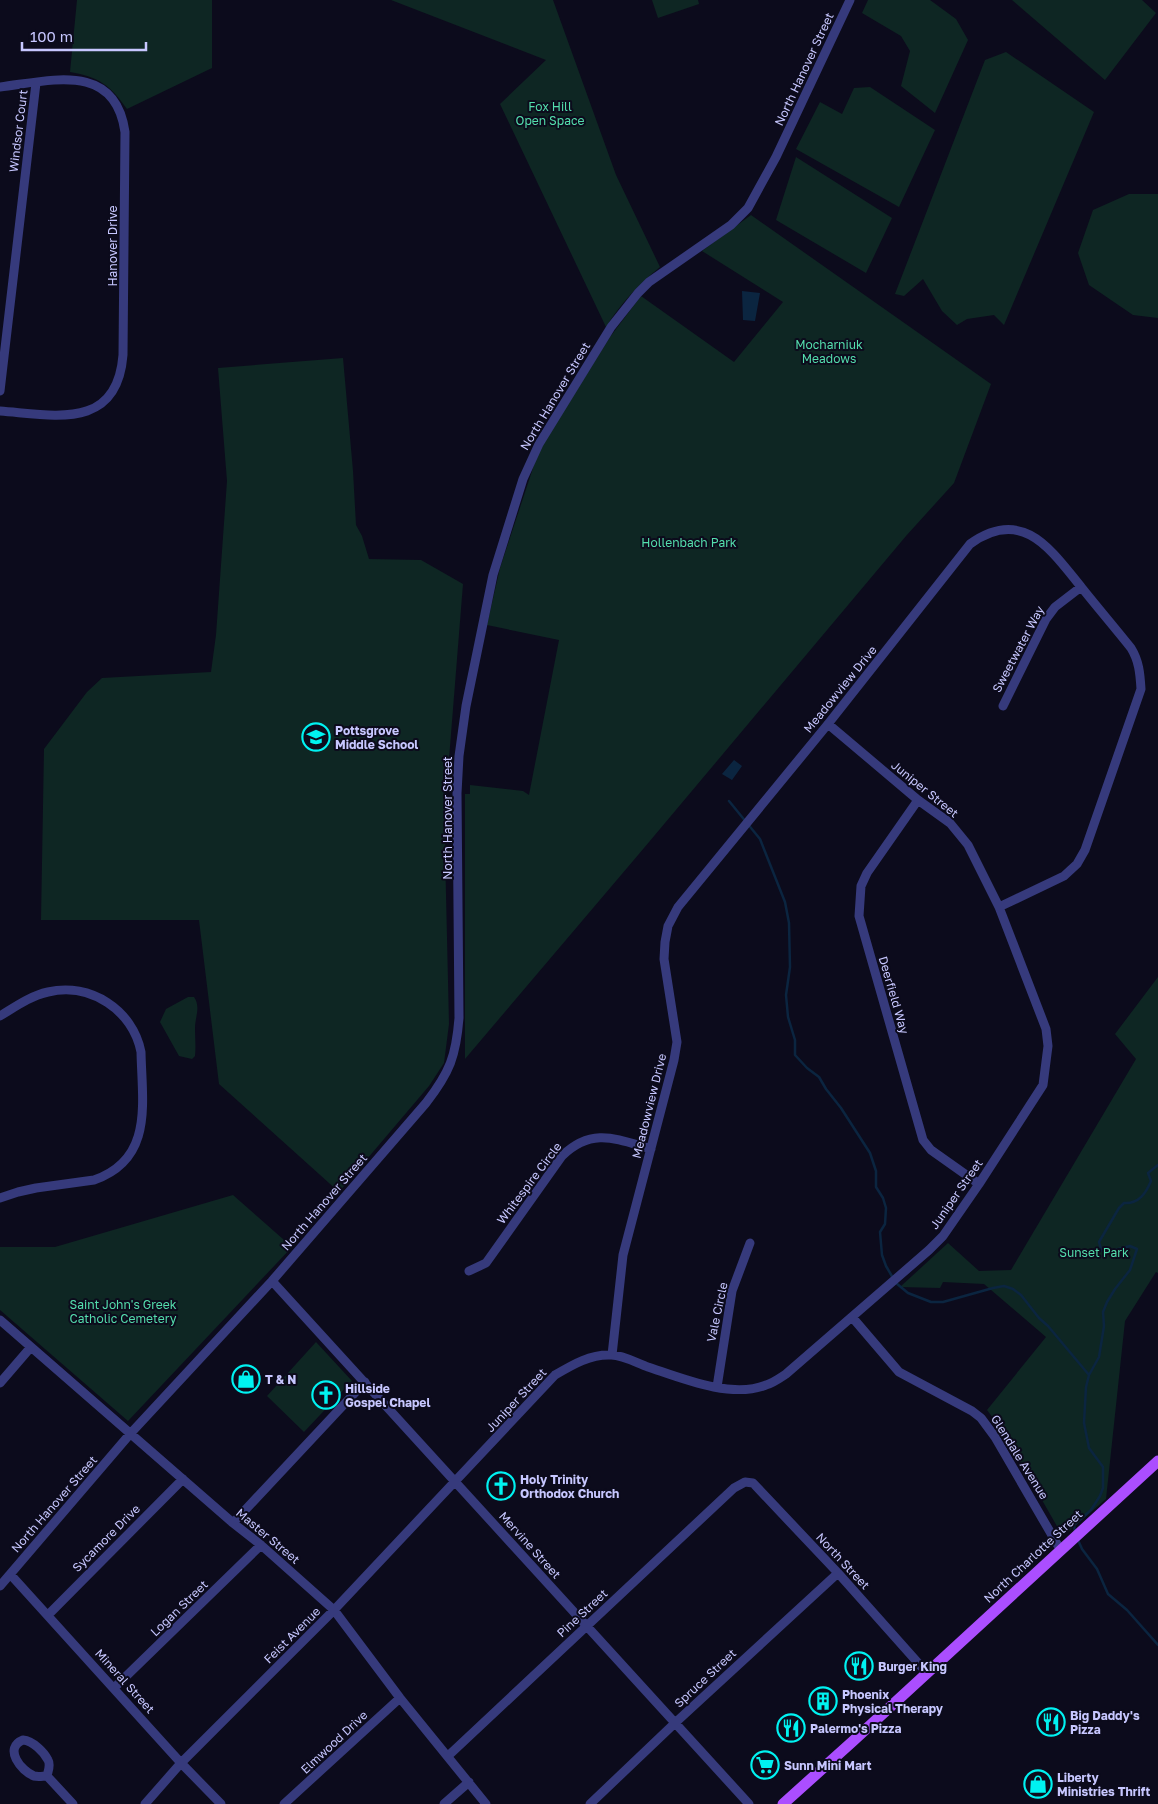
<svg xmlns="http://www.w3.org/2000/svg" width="1158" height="1804" font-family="'Golos Text',sans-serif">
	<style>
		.green { fill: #0e2623 }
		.water { fill: #0b2540 }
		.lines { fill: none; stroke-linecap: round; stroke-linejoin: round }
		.stream { stroke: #0b2540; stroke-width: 2.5 }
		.minor { stroke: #363a7c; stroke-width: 9 }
		.major { stroke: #ab4eff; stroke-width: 11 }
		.labels { text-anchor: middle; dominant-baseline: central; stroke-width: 4; stroke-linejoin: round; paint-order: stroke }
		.street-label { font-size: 12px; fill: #c7c7ff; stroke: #0c0b1c }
		.park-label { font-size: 12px; fill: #54dead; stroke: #0c0b1c }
		.poi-label { font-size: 12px; font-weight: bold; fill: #c7c7ff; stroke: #0c0b1c; text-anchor: start }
	</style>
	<rect width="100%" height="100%" fill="#0c0b1c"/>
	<path class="green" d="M77,0H212V68L127,109C110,85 99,77 70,72Z
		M391,0H553L616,175L660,267C638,285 621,303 606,327L500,104L546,60Z
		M652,0H698L699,4L658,18Z
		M868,0H930L956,19L968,40L935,113L901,86L910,51L901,36L862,13Z
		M1012,0H1142L1156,13L1105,80Z
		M1006,52L1094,112L1004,325L994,315L967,319L957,325L942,311L923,279L904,296L895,294L985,60Z
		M870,87L935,130L899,207L796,149L820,102L842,114L854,88Z
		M796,157L892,218L866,273L776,220Z
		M1129,194H1158V318L1133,315L1089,285L1078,253L1093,210Z
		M751,215L991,384L954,483L906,536L644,848L465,1059V794H470V785L523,791L529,795L559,640L487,625L500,568L536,459L541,447L610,337L641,296L734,362L783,302L702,251Z
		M343,358L353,471L356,525L362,536L369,559L421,560L463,584L447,784L445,851L449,1024L444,1063L429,1086L339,1192L219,1084L199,920H41L44,749L87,692L102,678L211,672L216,635L227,481L218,368Z
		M1158,977V1273L1156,1272L1125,1321L1106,1499L1068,1532L1060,1531L1058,1528L1002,1430L987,1410L1046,1337L984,1284L943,1282L940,1288L900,1287L948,1243L979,1271L1011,1270L1136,1059L1115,1034Z
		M188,997H194C201,1007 195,1017 195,1028C195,1038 196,1046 195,1056L192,1059L179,1056L160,1022L166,1009Z
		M233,1195L292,1247L128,1421L0,1310V1247H55Z
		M316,1342L352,1381L304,1432L267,1396Z"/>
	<path class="water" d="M742,291L760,293L755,321L743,320Z
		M734,760L742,766L732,780L722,774Z"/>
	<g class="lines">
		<path class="stream" d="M729,801L760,839L785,902L789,923L790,967L786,995L788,1017L795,1040V1055L807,1068L819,1077L826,1089L841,1108L870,1153L876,1171V1187L883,1198L886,1208L885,1224L880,1232L882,1255L886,1266L893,1278
			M896,1283L908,1293L931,1302H943L993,1288L1004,1286L1013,1289L1021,1295L1039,1318L1048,1326L1089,1375
			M1075,1532L1074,1525L1091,1510L1100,1496L1103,1488V1467L1089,1448L1084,1423L1086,1387L1089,1375L1099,1357L1104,1326L1103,1312L1107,1302L1115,1289L1130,1270L1137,1249L1130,1246L1104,1253L1101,1249L1099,1242L1119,1208L1124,1203C1139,1204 1146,1193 1151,1181L1148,1173L1158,1165
			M1078,1540L1082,1549L1097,1569L1108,1594L1127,1610L1158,1645"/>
		<path class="minor" d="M0,87C50,81 115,61 125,132L123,355C117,431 54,415 0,411
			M0,391L36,83
			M1003,706L1046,619L1055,607L1081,587
			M918,800L867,873L861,886L859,916L923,1140L931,1150L979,1184
			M0,1016C15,1007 30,996 48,992C90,982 133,1010 141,1052C142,1103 154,1159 94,1180L36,1188L18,1192L0,1198
			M469,1271L486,1263L562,1156C592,1127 616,1139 651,1149
			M272,1281L749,1804
			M852,1317L899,1372L972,1411L981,1418L995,1437L1060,1549
			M0,1320L233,1523L261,1545L334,1610L400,1698L486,1804
			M612,1355L623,1255L674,1060L677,1042L664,959L665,942L668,926L678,907L828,724L970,544C1023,506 1051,550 1082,588C1098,608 1115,628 1131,648C1139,661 1140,673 1141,689L1085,850L1077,864L1064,876L999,907
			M0,1383L31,1347
			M717,1387L732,1291L750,1243
			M233,1523L365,1382
			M10,1574L181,1763L221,1804
			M0,1586L130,1434L272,1281L426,1103C450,1072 456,1056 459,1018L457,793L459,756L466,706L493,575L523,479L539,444L611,327L638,293L649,282L731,225L748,208L776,157L850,0
			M48,1615L183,1479
			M114,1688L261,1545
			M23,1740C33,1741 44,1752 48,1760C51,1765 48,1771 47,1776C43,1776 39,1777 34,1776C21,1771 3,1748 23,1740Z
			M448,1756L734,1488L745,1482L753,1483L838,1573L927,1673
			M47,1776L73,1804
			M145,1804L181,1763L334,1610L555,1375C572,1365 590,1354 611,1355C623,1355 637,1363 648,1367C681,1378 731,1399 766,1385C773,1383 780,1378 786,1374L929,1250L943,1236L979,1184L1043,1085L1048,1046L1046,1029L999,907L968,845L950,823L918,800L828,724
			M284,1804L400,1698
			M444,1804L469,1782
			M590,1804L675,1723L838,1573"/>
		<path class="major" d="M783,1804L852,1742L1158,1461"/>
	</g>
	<defs>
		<g id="school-ring" transform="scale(1.4375)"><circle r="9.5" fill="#0c0b1c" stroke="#00f2f1" stroke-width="1.5"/><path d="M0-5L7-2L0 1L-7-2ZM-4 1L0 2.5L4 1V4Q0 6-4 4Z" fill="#00f2f1"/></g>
		<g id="shop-ring" transform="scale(1.4375)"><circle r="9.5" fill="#0c0b1c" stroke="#00f2f1" stroke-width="1.5"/><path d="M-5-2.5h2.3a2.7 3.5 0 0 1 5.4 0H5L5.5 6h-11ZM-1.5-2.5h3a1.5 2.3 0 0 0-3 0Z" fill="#00f2f1"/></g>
		<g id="church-ring" transform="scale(1.4375)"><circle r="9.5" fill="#0c0b1c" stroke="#00f2f1" stroke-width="1.5"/><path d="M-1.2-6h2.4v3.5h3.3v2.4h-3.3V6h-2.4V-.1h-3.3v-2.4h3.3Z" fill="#00f2f1"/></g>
		<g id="restaurant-ring" transform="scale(1.4375)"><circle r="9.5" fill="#0c0b1c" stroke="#00f2f1" stroke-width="1.5"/><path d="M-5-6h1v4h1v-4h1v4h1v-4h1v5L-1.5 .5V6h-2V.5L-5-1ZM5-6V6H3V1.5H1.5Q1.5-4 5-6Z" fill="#00f2f1"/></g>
		<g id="building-ring" transform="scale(1.4375)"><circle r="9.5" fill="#0c0b1c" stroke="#00f2f1" stroke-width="1.5"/><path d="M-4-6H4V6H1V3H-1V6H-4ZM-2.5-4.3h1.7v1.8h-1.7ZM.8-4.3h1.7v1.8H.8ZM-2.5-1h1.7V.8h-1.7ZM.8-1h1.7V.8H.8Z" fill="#00f2f1"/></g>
		<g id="supermarket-ring" transform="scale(1.4375)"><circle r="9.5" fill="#0c0b1c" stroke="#00f2f1" stroke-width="1.5"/><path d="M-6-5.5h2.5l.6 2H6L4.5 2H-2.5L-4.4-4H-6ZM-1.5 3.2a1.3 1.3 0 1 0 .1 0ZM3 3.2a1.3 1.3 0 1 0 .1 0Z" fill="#00f2f1"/></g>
	</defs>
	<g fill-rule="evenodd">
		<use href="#school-ring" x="316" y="737"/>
		<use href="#shop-ring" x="246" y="1379"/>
		<use href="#church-ring" x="326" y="1395"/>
		<use href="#church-ring" x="501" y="1486"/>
		<use href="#restaurant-ring" x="859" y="1666"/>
		<use href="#building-ring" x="823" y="1701"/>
		<use href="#restaurant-ring" x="1051" y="1722"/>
		<use href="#restaurant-ring" x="791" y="1728"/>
		<use href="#supermarket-ring" x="765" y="1765"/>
		<use href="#shop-ring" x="1038" y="1784"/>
	</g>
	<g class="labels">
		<g class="street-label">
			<text transform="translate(804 69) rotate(-65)">North Hanover Street</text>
			<text transform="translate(18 131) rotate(-83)">Windsor Court</text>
			<text transform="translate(112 246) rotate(-90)">Hanover Drive</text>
			<text transform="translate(555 396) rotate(-59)">North Hanover Street</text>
			<text transform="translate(1018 649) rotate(-62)">Sweetwater Way</text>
			<text transform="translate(840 689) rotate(-51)">Meadowview Drive</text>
			<text transform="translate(925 789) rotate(39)">Juniper Street</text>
			<text transform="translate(447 818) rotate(-90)">North Hanover Street</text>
			<text transform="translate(894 995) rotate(74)">Deerfield Way</text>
			<text transform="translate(649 1106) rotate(-76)">Meadowview Drive</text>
			<text transform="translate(529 1183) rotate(-53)">Whitespire Circle</text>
			<text transform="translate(956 1194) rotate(-55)">Juniper Street</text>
			<text transform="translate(324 1202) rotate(-49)">North Hanover Street</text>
			<text transform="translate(717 1312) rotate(-78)">Vale Circle</text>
			<text transform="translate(516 1400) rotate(-47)">Juniper Street</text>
			<text transform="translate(1020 1457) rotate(58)">Glendale Avenue</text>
			<text transform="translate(54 1504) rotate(-49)">North Hanover Street</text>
			<text transform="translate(268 1536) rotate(40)">Master Street</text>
			<text transform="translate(106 1538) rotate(-45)">Sycamore Drive</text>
			<text transform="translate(530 1545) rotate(48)">Mervine Street</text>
			<text transform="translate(1033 1556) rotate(-43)">North Charlotte Street</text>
			<text transform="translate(843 1561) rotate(47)">North Street</text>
			<text transform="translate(179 1608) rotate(-44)">Logan Street</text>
			<text transform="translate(582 1613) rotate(-43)">Pine Street</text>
			<text transform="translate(292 1635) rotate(-45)">Feist Avenue</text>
			<text transform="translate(705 1678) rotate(-43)">Spruce Street</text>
			<text transform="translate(125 1681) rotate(48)">Mineral Street</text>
			<text transform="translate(334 1742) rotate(-43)">Elmwood Drive</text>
		</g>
		<g class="park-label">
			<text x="550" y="106">Fox Hill<tspan x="550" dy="14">Open Space</tspan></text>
			<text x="829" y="344">Mocharniuk<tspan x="829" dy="14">Meadows</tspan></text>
			<text x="689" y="542">Hollenbach Park</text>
			<text x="1094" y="1252">Sunset Park</text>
			<text x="123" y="1304">Saint John's Greek<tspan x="123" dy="14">Catholic Cemetery</tspan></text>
		</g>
		<g class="poi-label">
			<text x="335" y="730">Pottsgrove<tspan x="335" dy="14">Middle School</tspan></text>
			<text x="265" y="1379">T &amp; N</text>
			<text x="345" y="1388">Hillside<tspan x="345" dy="14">Gospel Chapel</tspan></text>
			<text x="520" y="1479">Holy Trinity<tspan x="520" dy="14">Orthodox Church</tspan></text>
			<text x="878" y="1666">Burger King</text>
			<text x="842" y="1694">Phoenix<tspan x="842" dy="14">Physical Therapy</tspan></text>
			<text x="1070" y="1715">Big Daddy's<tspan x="1070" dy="14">Pizza</tspan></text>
			<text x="810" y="1728">Palermo's Pizza</text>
			<text x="784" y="1765">Sunn Mini Mart</text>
			<text x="1057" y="1777">Liberty<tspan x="1057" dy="14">Ministries Thrift</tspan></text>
		</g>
	</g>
	<path d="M22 42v8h124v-8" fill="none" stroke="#c7c7ff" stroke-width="2.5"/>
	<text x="30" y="42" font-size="15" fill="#c7c7ff" stroke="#0c0b1c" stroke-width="4" paint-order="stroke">100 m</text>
</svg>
